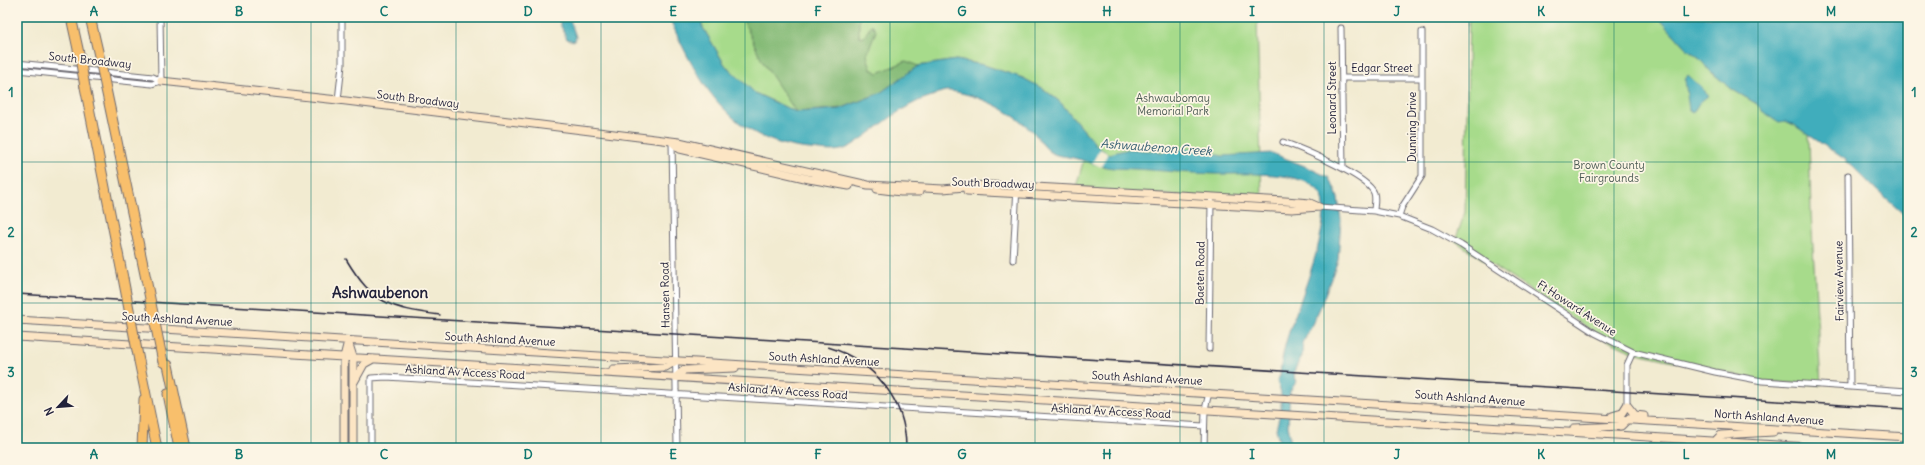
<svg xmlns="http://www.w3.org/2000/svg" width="1925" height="465" font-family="Delius,sans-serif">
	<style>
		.green { fill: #a7db8b; stroke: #647e63 }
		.forest { fill: #85bb77; stroke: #546e59 }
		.water { fill: #3fadbc; stroke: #30687c }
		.pier { fill: #f2ebd1 }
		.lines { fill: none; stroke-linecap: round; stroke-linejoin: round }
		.street-casing { stroke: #6b6870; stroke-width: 7 }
		.secondary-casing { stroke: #6b6870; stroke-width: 9 }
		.highway-casing { stroke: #6b6870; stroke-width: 11 }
		.street { stroke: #fff; stroke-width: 5 }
		.secondary { stroke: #fce5c4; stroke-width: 7 }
		.highway { stroke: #f8bf6c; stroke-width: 9 }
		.rail { stroke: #22223b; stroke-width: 1.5 }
		.highway-bridge-casing { stroke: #6b6870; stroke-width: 11; stroke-linecap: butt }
		.highway-bridge { stroke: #f8bf6c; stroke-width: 9 }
		.grid { fill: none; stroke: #0f766e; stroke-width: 1; stroke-opacity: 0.55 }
		.labels { text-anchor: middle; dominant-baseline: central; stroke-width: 3.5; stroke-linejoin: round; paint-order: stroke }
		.street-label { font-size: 11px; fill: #22223b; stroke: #fcf5e5 }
		.park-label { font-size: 11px; fill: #4a5a53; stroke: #fcf5e5 }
		.water-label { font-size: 12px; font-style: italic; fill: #2e5a6f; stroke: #fcf5e5 }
		.district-label { font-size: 15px; font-weight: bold; fill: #22223b; stroke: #fcf5e5 }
		.neatline { fill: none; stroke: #0f766e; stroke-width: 1.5 }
		.grid-label { font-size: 13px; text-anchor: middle; font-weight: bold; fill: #0f766e }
	</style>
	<rect width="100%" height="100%" fill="#fcf5e5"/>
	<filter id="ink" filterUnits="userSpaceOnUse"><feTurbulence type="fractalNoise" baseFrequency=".025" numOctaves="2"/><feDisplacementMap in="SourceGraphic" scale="8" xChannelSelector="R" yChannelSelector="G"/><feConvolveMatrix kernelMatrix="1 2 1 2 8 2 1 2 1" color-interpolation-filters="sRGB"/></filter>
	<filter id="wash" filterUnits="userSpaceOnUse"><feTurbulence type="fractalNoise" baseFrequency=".012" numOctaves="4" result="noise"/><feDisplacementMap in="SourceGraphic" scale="16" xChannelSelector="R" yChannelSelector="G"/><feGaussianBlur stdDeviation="0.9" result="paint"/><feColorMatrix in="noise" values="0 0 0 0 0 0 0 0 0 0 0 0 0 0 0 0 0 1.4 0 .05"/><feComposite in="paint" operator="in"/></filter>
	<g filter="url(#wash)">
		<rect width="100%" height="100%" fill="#f2ebd1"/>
		<path class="green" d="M702,17H1257L1262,200L1075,190L1084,159L1098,147L1060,102L1045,90L1023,78L984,65L956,60L918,66L880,93L840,109L796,112L755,93L725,65L702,26Z
			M1469,17H1658L1686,48L1697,56L1711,72L1733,90L1757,104L1763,111L1794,125L1809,135L1811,212L1821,385L1762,381L1633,352L1606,340L1455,241L1465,212Z"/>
		<path class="forest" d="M742,17H859V36L864,37L872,24L876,31L867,55L871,69L878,73L906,61L918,66L880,93L842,108L796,112L762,61Z"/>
		<path class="water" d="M560,17H569L576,37L574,41L567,39L560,24Z
			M669,17H702V26L725,65L755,93L796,112L840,109L880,93L918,66L956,60L984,65L1023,78L1045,90L1060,102L1098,147L1109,154L1129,149L1162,152L1192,148L1222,156L1272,153L1307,167L1328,177L1335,189L1338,198L1341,220L1338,260L1320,308L1303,343L1302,356L1295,369L1294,376L1297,381L1290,391L1288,426L1290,435V448H1281L1276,429L1281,410V394L1277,380L1280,376C1281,361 1285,343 1290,329C1299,304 1333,219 1322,196C1309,168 1239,175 1214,174C1181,173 1147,169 1114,168C1098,167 1083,159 1068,157C1064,156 1058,156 1054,154C1045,150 1040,140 1034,133C1012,111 980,95 950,91C943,90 938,94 932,96C900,105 879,129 851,146C838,154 824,150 810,149C730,142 698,83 669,17Z
			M1658,17H1908V218L1874,188L1852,166L1846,163V160L1794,125L1786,121L1779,122L1762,111L1757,104L1733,90L1711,72L1697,56L1686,48Z
			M1688,75L1709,95L1699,103L1693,113L1689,110L1685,80Z"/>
		<path class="pier" d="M1100,149L1108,153L1101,167L1092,163Z"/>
	</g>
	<g filter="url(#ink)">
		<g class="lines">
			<g class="street-casing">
				<path id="street" d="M160,17L161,81
					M1341,28L1343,168
					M17,63L153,77L161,81
					M17,70L152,84L161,81
					M1343,78H1422
					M338,100L342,65V17
					M672,142L677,448
					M1283,142C1300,148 1368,176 1374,193C1376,198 1374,206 1374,211L1399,216L1432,229L1461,245L1595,333L1633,352L1715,372L1762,381L1908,391
					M1848,175L1850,387
					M1319,207L1374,211
					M1399,216L1402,207L1422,176V32
					M1013,260L1017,186
					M1209,349L1211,202
					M1627,405V365L1633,352
					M371,448V378L386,377L1204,426
					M1204,448L1205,409L1209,393"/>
			</g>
			<g class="secondary-casing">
				<path id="secondary" d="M161,81L338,100L679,142L868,185L943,189L986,185L1017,186L1285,201L1310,203L1319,207
					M672,142L680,149L809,179L849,186
					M877,189L901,192H919
					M967,191L1292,209L1319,207
					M17,320L1908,437
					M17,337L1827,448
					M348,341L353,357V448
					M613,369L666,367L676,361
					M676,377L684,370L735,368
					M354,382L364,364L373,359
					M1612,416L1622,413L1627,405L1635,415L1644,416
					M1574,428L1621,426L1629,418
					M1716,443L1717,439L1721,435L1773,432
					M1703,444H1709L1713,448
					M344,448V357L348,341"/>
			</g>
			<g class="highway-casing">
				<path id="highway" d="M71,17L80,58
					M90,17L100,60
					M85,87L123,278
					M106,89L146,279
					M139,361L157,448
					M163,362L168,365L186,448
					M168,394L179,448
					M142,448L144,399"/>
			</g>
			<use href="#street" class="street"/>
			<use href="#secondary" class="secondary"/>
			<use href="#highway" class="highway"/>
			<path class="rail" d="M346,259C373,304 389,308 440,315
				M17,294L1908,409
				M828,347C874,361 906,400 906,448"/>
			<g class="highway-bridge-casing">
				<path id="highway-bridge" d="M80,58L85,87
					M100,60L106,89
					M123,278L139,361
					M146,279L163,362"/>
			</g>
			<use href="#highway-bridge" class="highway-bridge"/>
		</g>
	</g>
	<path class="grid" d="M167,17V448M311,17V448M456,17V448M601,17V448M745,17V448M890,17V448M1035,17V448M1180,17V448M1324,17V448M1469,17V448M1614,17V448M1758,17V448M17,162H1908M17,303H1908"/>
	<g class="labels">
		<g class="street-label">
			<text transform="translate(90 60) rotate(6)">South Broadway</text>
			<text x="1382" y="68">Edgar Street</text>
			<text transform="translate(1332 98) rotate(-90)">Leonard Street</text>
			<text transform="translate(418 99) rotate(7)">South Broadway</text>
			<text transform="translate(1412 127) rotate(-90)">Dunning Drive</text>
			<text transform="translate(993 183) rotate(2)">South Broadway</text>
			<text transform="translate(1200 273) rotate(-89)">Baeten Road</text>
			<text transform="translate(1839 281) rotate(-91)">Fairview Avenue</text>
			<text transform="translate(665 295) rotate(-91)">Hansen Road</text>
			<text transform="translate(1577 308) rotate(33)">Ft Howard Avenue</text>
			<text transform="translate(177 319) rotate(3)">South Ashland Avenue</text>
			<text transform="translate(500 339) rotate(3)">South Ashland Avenue</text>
			<text transform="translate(824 359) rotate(3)">South Ashland Avenue</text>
			<text transform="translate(465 372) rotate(3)">Ashland Av Access Road</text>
			<text transform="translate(1147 378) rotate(3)">South Ashland Avenue</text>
			<text transform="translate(788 391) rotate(4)">Ashland Av Access Road</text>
			<text transform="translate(1470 398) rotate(4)">South Ashland Avenue</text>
			<text transform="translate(1111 411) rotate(3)">Ashland Av Access Road</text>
			<text transform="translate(1769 417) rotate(4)">North Ashland Avenue</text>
		</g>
		<g class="park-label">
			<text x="1173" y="98">Ashwaubomay<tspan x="1173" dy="13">Memorial Park</tspan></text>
			<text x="1609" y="165">Brown County<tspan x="1609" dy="13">Fairgrounds</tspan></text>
		</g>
		<g class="water-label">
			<text transform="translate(1156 147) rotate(4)">Ashwaubenon Creek</text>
		</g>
		<g class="district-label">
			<text x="380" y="292">Ashwaubenon</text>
		</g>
	</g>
	<rect width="1925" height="465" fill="none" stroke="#fcf5e5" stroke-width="44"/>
	<g transform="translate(58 407) rotate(244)" stroke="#fcf5e5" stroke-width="3" paint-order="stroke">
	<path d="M0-3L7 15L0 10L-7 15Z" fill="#22223b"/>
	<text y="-6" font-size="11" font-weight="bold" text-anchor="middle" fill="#22223b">N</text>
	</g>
	<rect x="22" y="22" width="1881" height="421" class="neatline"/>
	<g class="grid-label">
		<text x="94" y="16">A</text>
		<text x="239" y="16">B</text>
		<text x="384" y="16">C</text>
		<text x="528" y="16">D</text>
		<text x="673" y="16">E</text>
		<text x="818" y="16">F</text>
		<text x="962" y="16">G</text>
		<text x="1107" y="16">H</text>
		<text x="1252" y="16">I</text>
		<text x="1397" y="16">J</text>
		<text x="1541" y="16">K</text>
		<text x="1686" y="16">L</text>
		<text x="1831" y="16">M</text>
		<text x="11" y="97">1</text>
		<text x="1914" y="97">1</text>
		<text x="11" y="237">2</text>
		<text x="1914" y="237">2</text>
		<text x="11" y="377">3</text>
		<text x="1914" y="377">3</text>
		<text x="94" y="459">A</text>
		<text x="239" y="459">B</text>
		<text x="384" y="459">C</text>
		<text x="528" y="459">D</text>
		<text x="673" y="459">E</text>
		<text x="818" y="459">F</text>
		<text x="962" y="459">G</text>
		<text x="1107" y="459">H</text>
		<text x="1252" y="459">I</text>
		<text x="1397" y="459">J</text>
		<text x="1541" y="459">K</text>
		<text x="1686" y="459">L</text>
		<text x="1831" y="459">M</text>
	</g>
</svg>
